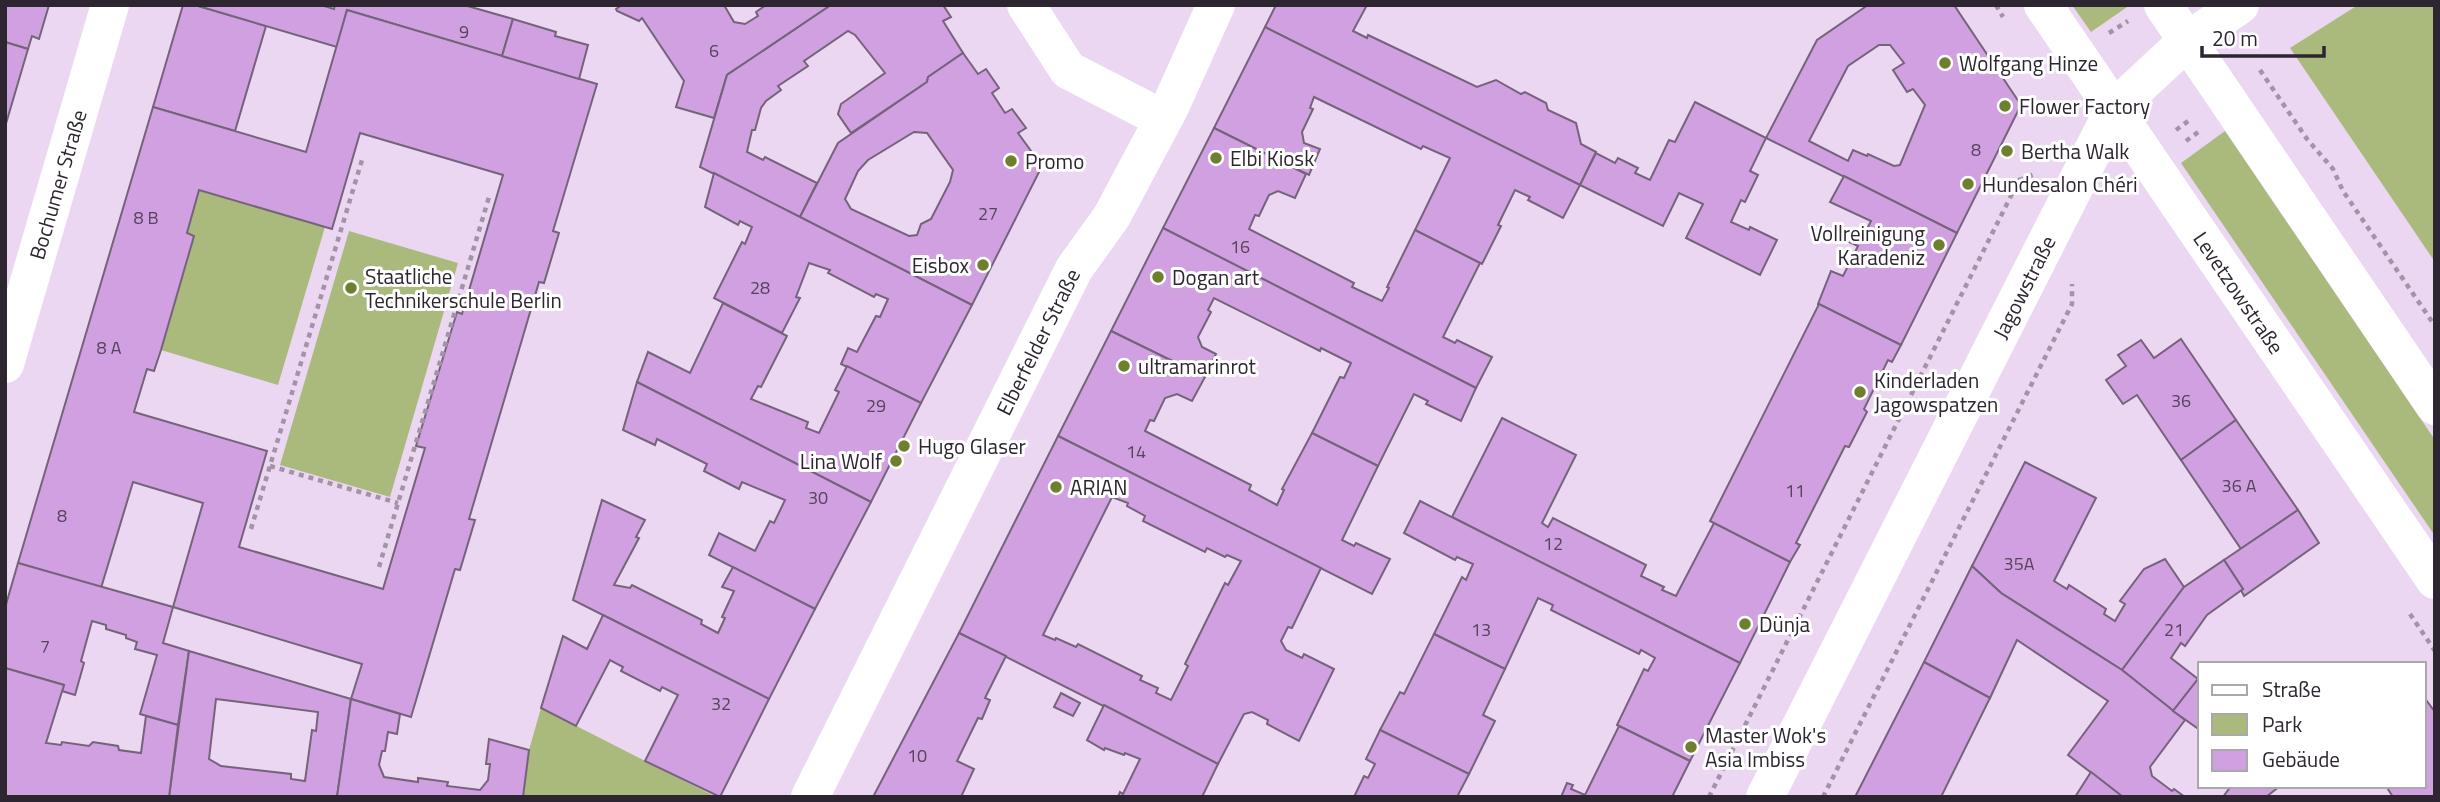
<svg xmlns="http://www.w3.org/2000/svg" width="2440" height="802" font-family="'Titillium Web',sans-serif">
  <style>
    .green { fill: #aaba7c }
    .building { fill: #d1a0e1; stroke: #75637b; stroke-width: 2; fill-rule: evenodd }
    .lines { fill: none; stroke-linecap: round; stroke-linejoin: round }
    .path { stroke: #a293a7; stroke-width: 4.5; stroke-dasharray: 5 5; stroke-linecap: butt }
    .minor { stroke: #fff; stroke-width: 38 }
    .secondary { stroke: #fff; stroke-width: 38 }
    .poi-dot { fill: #6e7f2e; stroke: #fff; stroke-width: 2.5 }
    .labels { text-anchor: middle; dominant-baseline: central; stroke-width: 6; stroke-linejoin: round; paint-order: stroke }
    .number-label { font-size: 18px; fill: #56445c }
    .poi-label { font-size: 21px; fill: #2d252f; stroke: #fff; text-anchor: start }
    .street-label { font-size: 21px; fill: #2d252f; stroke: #fff }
  </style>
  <rect width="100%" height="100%" fill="#ebd7f2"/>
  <g class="green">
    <path d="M2072,5H2130L2091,32Z"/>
    <path d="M2358,5H2435V262L2290,48Z"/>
    <path d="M2225,131L2435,440V536L2181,163Z"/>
    <path d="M199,190L325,227L278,385L161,350L194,236L187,233Z"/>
    <path d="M349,231L458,263L390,497L280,465Z"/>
    <path d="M541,708L716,797H523L529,750Z"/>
  </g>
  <g class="building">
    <path d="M5,5H49L39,39L32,36L28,49L5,42Z"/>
    <path d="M183,5H195L266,26L235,131L153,107Z"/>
    <path d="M195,5H321L334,9L335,5H464L513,19L502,56L347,10L337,47Z"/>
    <path d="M622,5H724L734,22L745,24L758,16L756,12L766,5H831L727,75L714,118L676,107L684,81L642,18L639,21L617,11L616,9Z"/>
    <path d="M831,5H943L951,17L943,21L963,53L928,77L927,82L851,133L838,114L841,104L885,73L855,35L848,31L804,61L808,66L778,86L781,90L766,101L761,108L755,130H752L747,152L763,160L765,157L817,183L800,217L700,167L727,75Z"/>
    <path d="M1276,5H1367L1353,31L1367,38L1368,35L1477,87L1496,80L1521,94L1525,92L1546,103L1548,110L1576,123L1581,144L1596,152L1580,185L1265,27Z"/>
    <path d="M1868,5H1954L2021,105L1957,233L1766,138L1817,40ZM1879,45H1890L1904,63L1893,70L1907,92L1913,89L1925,105L1900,165L1894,166L1868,154L1867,156L1853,150L1848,161L1809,141L1848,66Z"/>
    <path d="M347,10L597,84L553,231L559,233L544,283L539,282L469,519L475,520L460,570L455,569L411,717L351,699L362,664L173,607L203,503L133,482L101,588L18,563L153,107L306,152ZM360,133L503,175L462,314L457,312L416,446L425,448L383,589L239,547L267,451L134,412L147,369L154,371L161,350L194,236L187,233L199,190L332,229Z"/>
    <path d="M513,19L556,32L555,36L588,45L579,79L502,56Z"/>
    <path d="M1265,27L1580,185L1563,218L1528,200L1530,197L1515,190L1498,225L1501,226L1482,264L1415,230L1450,158L1423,146L1421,149L1314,97L1310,108L1313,109L1302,132L1304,143L1320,149L1309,175L1214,128Z"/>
    <path d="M5,42L28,49L5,127Z"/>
    <path d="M963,53L978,74L986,69L999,88L992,93L1005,113L1012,109L1026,128L1018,133L1042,166L972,305L800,217L838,143L927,82L928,77ZM914,132L927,133L953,170L950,182L931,219L921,224L917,235L909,236L851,209L845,199L858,171L868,160Z"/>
    <path d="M1695,102L1766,138L1750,171L1758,175L1745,202L1741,200L1731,222L1749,230L1750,227L1777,240L1760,275L1686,238L1703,204L1679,193L1663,226L1580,185L1596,153L1615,163L1618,158L1638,168L1635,173L1650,180L1669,140L1675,142Z"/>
    <path d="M1214,128L1306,174L1295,198L1278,191L1269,195L1259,216L1255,215L1249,229L1354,283L1352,287L1382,301L1389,288L1387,287L1415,230L1480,263L1443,337L1455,343L1457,340L1492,357L1476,388L1163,228Z"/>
    <path d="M714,173L972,305L921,403L841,364L848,348L857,352L876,316L880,317L888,299L876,294L874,297L828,273L830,270L809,263L796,297L800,298L782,333L714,298L742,242L745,244L752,227L740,221L738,225L705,207Z"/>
    <path d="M1844,176L1957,233L1901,345L1818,304L1831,271L1843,276L1858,246L1849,242L1854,232L1863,237L1871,221L1830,202Z"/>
    <path d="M1163,228L1476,388L1461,421L1426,404L1428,401L1414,394L1378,466L1312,433L1340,377L1344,378L1351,363L1321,348L1320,351L1214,298L1208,310L1211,312L1198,337L1202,347L1216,354L1205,377L1111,331Z"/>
    <path d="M723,303L787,336L761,387L758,386L751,399L808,422L806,428L819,433L839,392L835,390L847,366L921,403L871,502L637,382L648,352L690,373Z"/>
    <path d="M1819,304L1901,345L1892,362L1888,360L1864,409L1867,412L1849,447L1845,446L1796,543L1800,545L1790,562L1710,521Z"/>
    <path d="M1111,331L1205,377L1192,401L1177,394L1165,398L1154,421L1150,420L1145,431L1251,485L1249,490L1277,505L1284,490L1282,489L1312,433L1378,466L1342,540L1354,546L1356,543L1390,559L1372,594L1058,436Z"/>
    <path d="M2181,339L2236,420L2181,460L2137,395L2123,404L2106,380L2126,366L2118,355L2141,340L2154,358Z"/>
    <path d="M637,382L871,502L815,609L709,555L719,533L755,551L770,521L774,523L785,500L742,482L739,489L704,471L707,464L657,439L655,445L623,430Z"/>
    <path d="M1502,418L1576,455L1542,523L1548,527L1553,518L1646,565L1641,576L1664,587L1662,590L1676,596L1714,523L1790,562L1740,663L1452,517Z"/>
    <path d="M2236,420L2298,510L2241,549L2181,460Z"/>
    <path d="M1058,436L1321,568L1292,628L1288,627L1281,641L1286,650L1302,658L1304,654L1334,669L1299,741L1267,724L1268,720L1252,712L1244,714L1218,764L959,633ZM1112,497L1128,503L1127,506L1145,516L1143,521L1205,552L1207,548L1225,557L1227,555L1241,561L1228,585L1225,583L1185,664L1188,666L1171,700L1156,693L1158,688L1140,680L1142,676L1078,644L1076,647L1056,638L1055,640L1043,635Z"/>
    <path d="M2025,462L2096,498L2054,581L2067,589L2069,585L2106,609L2104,614L2115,621L2125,604L2120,601L2144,569L2165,559L2184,587L2122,670L2001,593L1972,566Z"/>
    <path d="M602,500L645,520L636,537L639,538L614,585L630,588L632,585L702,620L701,624L718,633L725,618L722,617L734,591L722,587L733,567L815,609L769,699L573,600Z"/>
    <path d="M1420,501L1740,663L1690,761L1617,725L1644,669L1648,671L1655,658L1641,650L1639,654L1551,610L1553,605L1538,598L1505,669L1434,634L1462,577L1466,580L1473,564L1457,557L1455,560L1404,533Z"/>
    <path d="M2298,510L2319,543L2244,596L2241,590L2243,589L2224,560Z"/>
    <path d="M2224,560L2243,589L2207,615L2185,646L2181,643L2171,658L2198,679L2173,711L2122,670L2184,587Z"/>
    <path d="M18,563L173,607L163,643L189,651L178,725L140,714L157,655L135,649L137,642L126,638V635L106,629V625L92,621L81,661L84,663L75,695L62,691L64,685L5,668V608Z"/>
    <path d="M1972,566L2001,593L2122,670L2185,720L2150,767L2152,776L2172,791L2174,789L2185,797H2123L2068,755L2108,701L2017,640L1990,698L1924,662Z"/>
    <path d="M603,615L769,699L720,797L645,761L678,695L662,687L660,691L621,671L623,667L610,660L576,726L541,708L563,636L587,649Z"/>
    <path d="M959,633L1006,656L985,698L990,700L982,719L978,718L957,761L974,769L961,797H873Z"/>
    <path d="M1434,634L1505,669L1483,715L1495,721L1469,774L1380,730L1400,692L1404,694Z"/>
    <path d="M189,651L351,699L337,797H169ZM216,699L318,712L316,731L312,730L305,781L291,779V774L221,766L209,759Z"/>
    <path d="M1924,662L1990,698L1941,797H1855Z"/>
    <path d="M5,668L64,685L46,743L61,745L62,742L89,746L93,742L118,746L119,750L141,753L146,716L178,725L169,797H5Z"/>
    <path d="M2198,679L2200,680V730L2173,711Z"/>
    <path d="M1061,693L1080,703L1073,716L1054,707Z"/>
    <path d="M2424,697L2435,712V797H2393L2386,786H2424Z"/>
    <path d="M351,699L400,714L397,734L388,732L385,751H382L379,765L384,777L418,782V778L448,782L447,786L480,790L488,780L490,764H486L489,739L529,750L523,797H337Z"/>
    <path d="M1104,705L1218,764L1202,797H1118L1120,792L1123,794L1140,759L1125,753L1124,755L1105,748L1104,750L1087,740Z"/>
    <path d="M1619,726L1690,761L1672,797H1561L1567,783L1573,785L1571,789L1585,795Z"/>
    <path d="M1380,730L1469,774L1457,797H1354L1364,776L1368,778L1375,764L1366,759Z"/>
    <path d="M2091,772L2123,797H2075Z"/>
    <path d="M2231,786H2280L2266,797H2223Z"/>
  </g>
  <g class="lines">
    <g class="path">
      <path d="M1996,5L2003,17"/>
      <path d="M2109,33L2128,21"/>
      <path d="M2260,70L2307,139L2333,169L2343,191L2435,326"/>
      <path d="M2176,130L2191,119"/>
      <path d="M2186,141L2201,130"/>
      <path d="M270,466L398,503"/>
      <path d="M251,529L362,160"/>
      <path d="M379,567L489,197"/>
      <path d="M2410,614L2435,651"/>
      <path d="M1709,797L2019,180L2035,174"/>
      <path d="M1823,797L2072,304V284"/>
    </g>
    <g class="minor">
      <path d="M1026,5L1068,70L1163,119"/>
      <path id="s1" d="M5,364L110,5"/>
      <path id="s2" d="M810,797L1074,269L1112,216L1170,107L1216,5"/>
      <path id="s3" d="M1765,797L2114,109L2187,41L2240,5"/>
    </g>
    <g class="secondary">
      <path id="s4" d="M2043,5L2435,580"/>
      <path d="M2163,5L2435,406"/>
    </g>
  </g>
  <g class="poi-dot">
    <circle cx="1945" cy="63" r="7"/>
    <circle cx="2005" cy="106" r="7"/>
    <circle cx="2007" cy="151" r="7"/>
    <circle cx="1216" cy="158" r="7"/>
    <circle cx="1011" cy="161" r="7"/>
    <circle cx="1968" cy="184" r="7"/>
    <circle cx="1939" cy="245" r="7"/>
    <circle cx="983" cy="265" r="7"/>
    <circle cx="1158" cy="277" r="7"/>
    <circle cx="351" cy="288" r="7"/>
    <circle cx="1124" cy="366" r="7"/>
    <circle cx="1860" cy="392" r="7"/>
    <circle cx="904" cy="446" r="7"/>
    <circle cx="896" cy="461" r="7"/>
    <circle cx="1056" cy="487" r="7"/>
    <circle cx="1745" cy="624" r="7"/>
    <circle cx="1691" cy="747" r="7"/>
  </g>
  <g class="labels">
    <g class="number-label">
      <text x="464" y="31">9</text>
      <text x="714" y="50">6</text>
      <text x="1976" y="149">8</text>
      <text x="988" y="213">27</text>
      <text x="146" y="217">8 B</text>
      <text x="1240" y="246">16</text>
      <text x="760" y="287">28</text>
      <text x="109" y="347">8 A</text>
      <text x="2181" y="400">36</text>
      <text x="876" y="405">29</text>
      <text x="1136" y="451">14</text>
      <text x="2239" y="485">36 A</text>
      <text x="1795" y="490">11</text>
      <text x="818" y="497">30</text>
      <text x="62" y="515">8</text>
      <text x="1553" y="543">12</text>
      <text x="2019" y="563">35A</text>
      <text x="1481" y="629">13</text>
      <text x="2174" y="629">21</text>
      <text x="45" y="646">7</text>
      <text x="721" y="703">32</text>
      <text x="917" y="755">10</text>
    </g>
    <g class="poi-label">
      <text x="1959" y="63">Wolfgang Hinze</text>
      <text x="2019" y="106">Flower Factory</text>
      <text x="2021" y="151">Bertha Walk</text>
      <text x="1230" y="158">Elbi Kiosk</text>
      <text x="1025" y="161">Promo</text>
      <text x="1982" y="184">Hundesalon Chéri</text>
      <text x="1925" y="233" text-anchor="end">Vollreinigung<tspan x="1925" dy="24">Karadeniz</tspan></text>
      <text x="969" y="265" text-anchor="end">Eisbox</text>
      <text x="365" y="276">Staatliche<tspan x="365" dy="24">Technikerschule Berlin</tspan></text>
      <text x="1172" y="277">Dogan art</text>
      <text x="1138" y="366">ultramarinrot</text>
      <text x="1874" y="380">Kinderladen<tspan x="1874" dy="24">Jagowspatzen</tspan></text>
      <text x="918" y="446">Hugo Glaser</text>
      <text x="882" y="461" text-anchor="end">Lina Wolf</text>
      <text x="1070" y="487">ARIAN</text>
      <text x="1759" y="624">Dünja</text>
      <text x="1705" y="735">Master Wok's<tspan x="1705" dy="24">Asia Imbiss</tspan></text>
    </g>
    <g class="street-label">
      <text stroke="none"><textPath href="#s1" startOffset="187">Bochumer Straße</textPath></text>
      <text stroke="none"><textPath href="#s3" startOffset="572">Jagowstraße</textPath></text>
      <text stroke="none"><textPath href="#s4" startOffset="348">Levetzowstraße</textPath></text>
      <text stroke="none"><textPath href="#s2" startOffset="509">Elberfelder Straße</textPath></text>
    </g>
  </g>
  <rect width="2440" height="802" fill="none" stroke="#2d252f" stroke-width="14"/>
  <rect x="2198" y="662" width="228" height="126" fill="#ffffff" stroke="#aba8ac" stroke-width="2"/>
  <rect x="2212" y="685" width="35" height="10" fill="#ffffff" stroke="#aba8ac" stroke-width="2"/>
  <text x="2262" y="697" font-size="21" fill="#2d252f">Straße</text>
  <rect x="2212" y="714" width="35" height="21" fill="#aaba7c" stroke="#aba8ac" stroke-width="2"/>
  <text x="2262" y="732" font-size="21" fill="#2d252f">Park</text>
  <rect x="2212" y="750" width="35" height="21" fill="#d1a0e1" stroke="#aba8ac" stroke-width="2"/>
  <text x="2262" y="767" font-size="21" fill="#2d252f">Gebäude</text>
  <path d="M2202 46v10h122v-10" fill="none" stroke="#2d252f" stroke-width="3.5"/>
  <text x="2212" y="46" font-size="21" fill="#2d252f" stroke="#ffffff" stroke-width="5" paint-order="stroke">20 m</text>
</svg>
